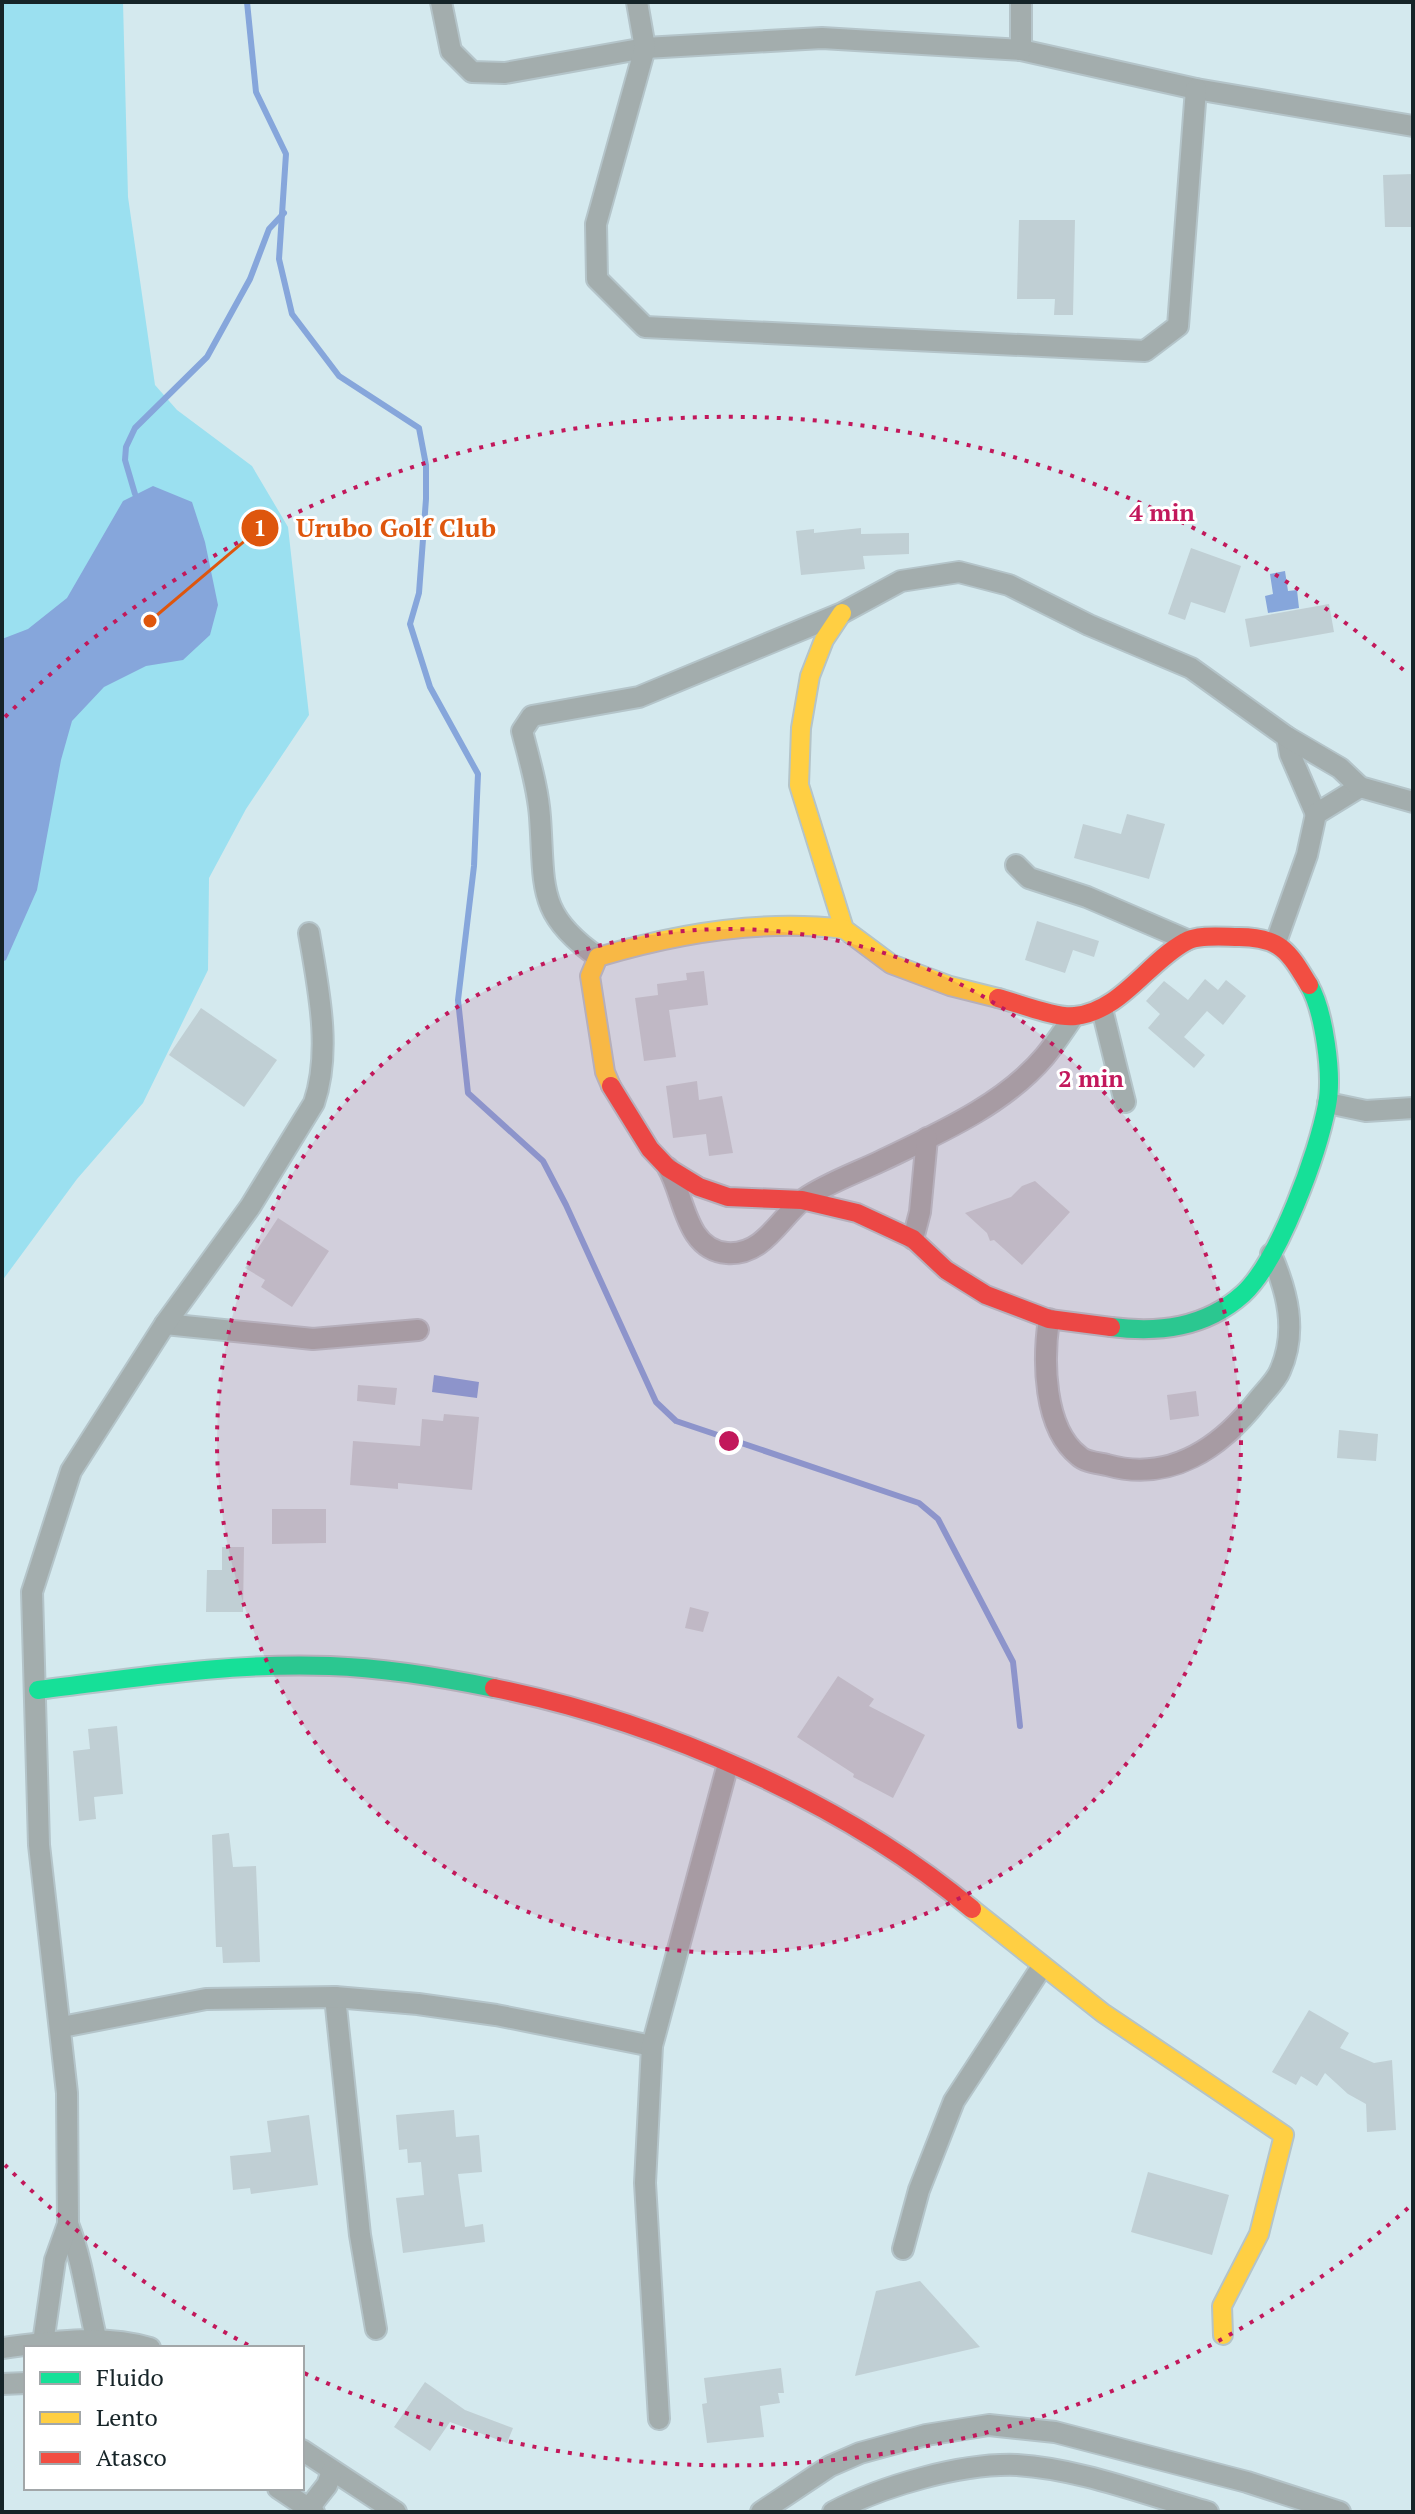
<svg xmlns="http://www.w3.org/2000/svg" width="1415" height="2514" font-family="'PT Serif',serif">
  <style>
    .green { fill: #9be0f0 }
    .water { fill: #86a6db }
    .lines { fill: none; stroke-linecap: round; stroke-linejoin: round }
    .stream { stroke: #86a6db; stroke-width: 6 }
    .building { fill: #c0cfd4 }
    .street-casing { stroke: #b4c4c9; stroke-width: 24 }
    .fast-casing { stroke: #b4c4c9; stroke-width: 22 }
    .slow-casing { stroke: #b4c4c9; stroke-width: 22 }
    .jam-casing { stroke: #b4c4c9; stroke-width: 22 }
    .street { stroke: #a3adad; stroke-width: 20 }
    .fast { stroke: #16e098; stroke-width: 18 }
    .slow { stroke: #ffcf43; stroke-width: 18 }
    .jam { stroke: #f24e42; stroke-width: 18 }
    .ring { fill: none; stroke: #c2185b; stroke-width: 4; stroke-dasharray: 4 8 }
    .centre { fill: #c2185b; stroke: #fff; stroke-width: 4 }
    .ring-label { font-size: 24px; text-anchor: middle; font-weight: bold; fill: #c2185b; stroke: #fff; stroke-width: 6; stroke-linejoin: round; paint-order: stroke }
    .leader { fill: none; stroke: #de560d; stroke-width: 3 }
    .callout-dot { fill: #de560d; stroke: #fff; stroke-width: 3 }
    .mark-label { font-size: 24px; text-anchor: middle; font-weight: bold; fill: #fff }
    .callout-label { font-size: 26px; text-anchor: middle; font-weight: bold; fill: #de560d; stroke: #fff; stroke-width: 6; stroke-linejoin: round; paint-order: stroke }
  </style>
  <rect width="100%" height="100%" fill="#d4e9ee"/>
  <path class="green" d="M2,2H123L128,197L155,385L177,410L252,466L288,527L309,715L246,809L209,878L208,970L143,1103L77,1179L2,1281Z"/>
  <g class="water">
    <path d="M153,486L192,502L205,542L218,605L210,635L183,660L146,666L104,687L72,721L61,760L37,890L6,960L2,962V639L28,629L67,598L123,501Z"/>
    <path d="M1285,571L1288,591L1297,590L1299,608L1268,613L1265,596L1273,594L1270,574Z"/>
    <path d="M434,1375L479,1382L477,1398L432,1392Z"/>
  </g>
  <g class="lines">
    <g class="stream">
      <path d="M247,2L256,92L286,154L279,259L292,314L339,376L419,428L426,465V499L419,593L410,624L430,687L478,774L474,866L458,1000L468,1093L543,1161L566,1205L656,1402L676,1421L919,1503L938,1519L1013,1662L1020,1726"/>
      <path d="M135,494L125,460L126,447L135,428L207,357L250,279L269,229L284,213"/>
    </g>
  </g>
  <g class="building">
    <path d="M1413,174V227H1385L1383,175Z"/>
    <path d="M1019,220H1075L1073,315H1054L1055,299H1017Z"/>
    <path d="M861,528V534L909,533V554L863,556L865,569L801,575L796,531L814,529V533Z"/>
    <path d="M1191,548L1241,566L1225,613L1191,602L1185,620L1168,614Z"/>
    <path d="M1329,604L1334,632L1250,647L1245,619Z"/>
    <path d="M1127,814L1165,824L1149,879L1074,858L1083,824L1121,834Z"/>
    <path d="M1037,921L1099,941L1094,957L1073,950L1065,973L1025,960Z"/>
    <path d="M704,971L708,1005L669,1010L676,1057L644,1061L635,998L658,995L657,984L687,980L686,973Z"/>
    <path d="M1205,979L1218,990L1226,980L1246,996L1223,1025L1207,1011L1184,1037L1205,1055L1194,1068L1148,1028L1160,1014L1146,1001L1164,981L1188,1000Z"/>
    <path d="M201,1008L277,1060L244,1107L169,1055Z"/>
    <path d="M697,1081L699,1100L722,1096L733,1153L709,1156L706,1134L673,1138L666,1086Z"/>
    <path d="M1035,1181L1070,1212L1022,1265L994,1240L990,1241L987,1233L965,1213L1011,1197L1022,1186Z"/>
    <path d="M278,1218L329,1251L292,1307L261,1287L265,1280L245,1268Z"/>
    <path d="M358,1385L397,1388L395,1405L357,1401Z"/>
    <path d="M1196,1391L1199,1416L1170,1420L1167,1395Z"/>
    <path d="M444,1414L479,1417L472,1490L398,1483V1489L350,1485L353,1441L420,1446L422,1419L443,1421Z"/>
    <path d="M1339,1430L1378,1434L1376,1461L1337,1458Z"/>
    <path d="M272,1509H326V1543L272,1544Z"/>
    <path d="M222,1547H244L243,1612H206L207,1570H222Z"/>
    <path d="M690,1607L709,1612L703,1632L685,1628Z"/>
    <path d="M838,1676L874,1699L869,1706L925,1735L893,1798L853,1777L854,1774L797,1737Z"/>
    <path d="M117,1726L123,1794L94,1797L96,1819L79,1821L73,1751L90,1749L88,1729Z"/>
    <path d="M229,1833L233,1867L256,1866L260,1962L223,1963L222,1947H216L212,1835Z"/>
    <path d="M1309,2010L1349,2033L1340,2048L1374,2063L1392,2060L1396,2130L1367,2132L1366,2104L1348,2094L1325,2073L1317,2086L1301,2076L1296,2085L1272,2072Z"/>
    <path d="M454,2110L456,2137L479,2135L482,2172L458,2174L465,2227L483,2224L485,2242L403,2253L396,2198L424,2195L421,2162L408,2163L407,2149L399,2150L396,2115Z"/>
    <path d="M309,2115L318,2185L251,2194L250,2188L233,2190L230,2156L271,2152L267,2121Z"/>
    <path d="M1148,2172L1229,2195L1212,2255L1131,2232Z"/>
    <path d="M920,2281L980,2347L855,2376L876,2291Z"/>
    <path d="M781,2368L784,2393H778L780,2403L760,2406L764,2437L707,2443L702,2404L707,2403L704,2378Z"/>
    <path d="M425,2382L465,2410L513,2428L507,2443L450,2422L430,2451L394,2427Z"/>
  </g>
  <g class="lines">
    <g class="street-casing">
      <g id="street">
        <path d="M441,2L451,51L472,72L505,73L645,48L822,38L1021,50L1196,89L1413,126"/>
        <path d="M637,2L645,48L596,224L597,279L645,327L1145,351L1178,326L1196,89"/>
        <path d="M1021,50V2"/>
        <path d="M1287,737L1290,754L1316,814"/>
        <path d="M1016,865L1029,878L1087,897L1187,940"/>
        <path d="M1276,942L1307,855L1316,814L1360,787"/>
        <path d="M598,957C536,914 545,887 540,817C538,788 529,759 522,731L532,716L639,697L842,613L901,581L959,572L1009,585L1089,625L1191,668L1287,737L1340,768L1360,787L1413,802"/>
        <path d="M1102,1009L1125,1102"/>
        <path d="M1328,1103L1366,1111L1413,1108"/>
        <path d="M668,1168C684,1194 685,1250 727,1253C764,1256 780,1217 804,1199C827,1183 856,1173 881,1161C937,1134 1004,1105 1045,1056C1055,1044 1064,1030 1073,1017"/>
        <path d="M913,1239L920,1212L927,1138"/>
        <path d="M1049,1319C1043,1360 1043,1428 1079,1456C1085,1462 1099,1463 1107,1465C1171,1483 1221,1447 1258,1400C1265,1391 1276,1381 1280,1371C1298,1331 1287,1291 1271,1254"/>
        <path d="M165,1324L313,1339L418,1330"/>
        <path d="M335,1997L360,2235L376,2329"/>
        <path d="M62,2027L206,1999L335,1997L418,2004L496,2015L652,2046"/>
        <path d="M68,2224C83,2262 87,2301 97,2342"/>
        <path d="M903,2249L919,2190L954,2101L1041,1968"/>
        <path d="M43,2343L55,2260L68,2224L67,2093L39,1845L32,1592L71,1471L165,1324L250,1207L314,1103C332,1050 318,987 309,933"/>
        <path d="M2,2348C50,2342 103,2334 150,2348"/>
        <path d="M2,2384L26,2383"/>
        <path d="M659,2419L645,2183L652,2046L728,1764"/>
        <path d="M302,2450L396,2512"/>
        <path d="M278,2488L314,2512"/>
        <path d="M309,2508L327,2485L332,2471"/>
        <path d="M761,2512L830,2466L860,2453L926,2435L989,2425L1055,2432L1247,2482L1340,2512"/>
        <path d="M833,2512C882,2486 961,2463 1017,2465C1081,2469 1146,2495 1208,2512"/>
      </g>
    </g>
    <g class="fast-casing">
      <g id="fast">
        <path d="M1111,1327C1159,1333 1205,1328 1243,1294C1279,1261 1318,1153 1327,1105C1333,1075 1324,1011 1309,985"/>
        <path d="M38,1690C135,1678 233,1662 330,1666C386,1668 440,1677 494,1688"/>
      </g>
    </g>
    <g class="slow-casing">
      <g id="slow">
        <path d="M842,613L824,640L810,676L801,728L799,785L844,929L891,964L950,986L998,998"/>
        <path d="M611,1086L605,1072L590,976L598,957C678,933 761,919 844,929"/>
        <path d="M972,1909L1103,2013L1284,2135L1259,2234L1222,2306L1223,2335"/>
      </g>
    </g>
    <g class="jam-casing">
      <g id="jam">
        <path d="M998,998C1018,1003 1057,1019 1075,1016C1121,1011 1147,963 1185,942C1198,934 1224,937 1239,937C1281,937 1289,952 1309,985"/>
        <path d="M611,1086L650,1149L668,1168L699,1187L728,1197L802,1200L857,1213L913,1239L946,1270L986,1295L1049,1319L1111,1327"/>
        <path d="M494,1688C658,1721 843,1801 972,1909"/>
      </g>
    </g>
    <use href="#street" class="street"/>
    <use href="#fast" class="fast"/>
    <use href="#slow" class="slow"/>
    <use href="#jam" class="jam"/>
  </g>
  <circle cx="729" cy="1441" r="512" fill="#c2185b" fill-opacity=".12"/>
  <g class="ring">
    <circle cx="729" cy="1441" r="512"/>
    <path d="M1408 2208A1024 1024 0 0 1 304 2373M248 2345A1024 1024 0 0 1 5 2165M5 717A1024 1024 0 0 1 1408 674"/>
  </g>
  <circle cx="729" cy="1441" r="12" class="centre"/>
  <g class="ring-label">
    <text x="1162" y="521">4 min</text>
    <text x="1091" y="1087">2 min</text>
  </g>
  <path class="leader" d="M150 621L260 528"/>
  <g class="callout-dot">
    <circle cx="150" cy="621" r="8"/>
    <circle cx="260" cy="528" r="20"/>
  </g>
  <g class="mark-label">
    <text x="260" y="536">1</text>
  </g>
  <g class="callout-label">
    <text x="396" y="537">Urubo Golf Club</text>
  </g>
  <rect width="1415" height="2514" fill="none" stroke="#162428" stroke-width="8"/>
  <rect x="24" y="2346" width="280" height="144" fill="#ffffff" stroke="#a2a7a9" stroke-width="2"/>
  <rect x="40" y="2372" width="40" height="12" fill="#16e098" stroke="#a2a7a9" stroke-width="2"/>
  <text x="96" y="2386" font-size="24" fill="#162428">Fluido</text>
  <rect x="40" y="2412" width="40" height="12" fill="#ffcf43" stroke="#a2a7a9" stroke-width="2"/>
  <text x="96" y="2426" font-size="24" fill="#162428">Lento</text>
  <rect x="40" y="2452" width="40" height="12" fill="#f24e42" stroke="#a2a7a9" stroke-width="2"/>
  <text x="96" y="2466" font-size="24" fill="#162428">Atasco</text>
</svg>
